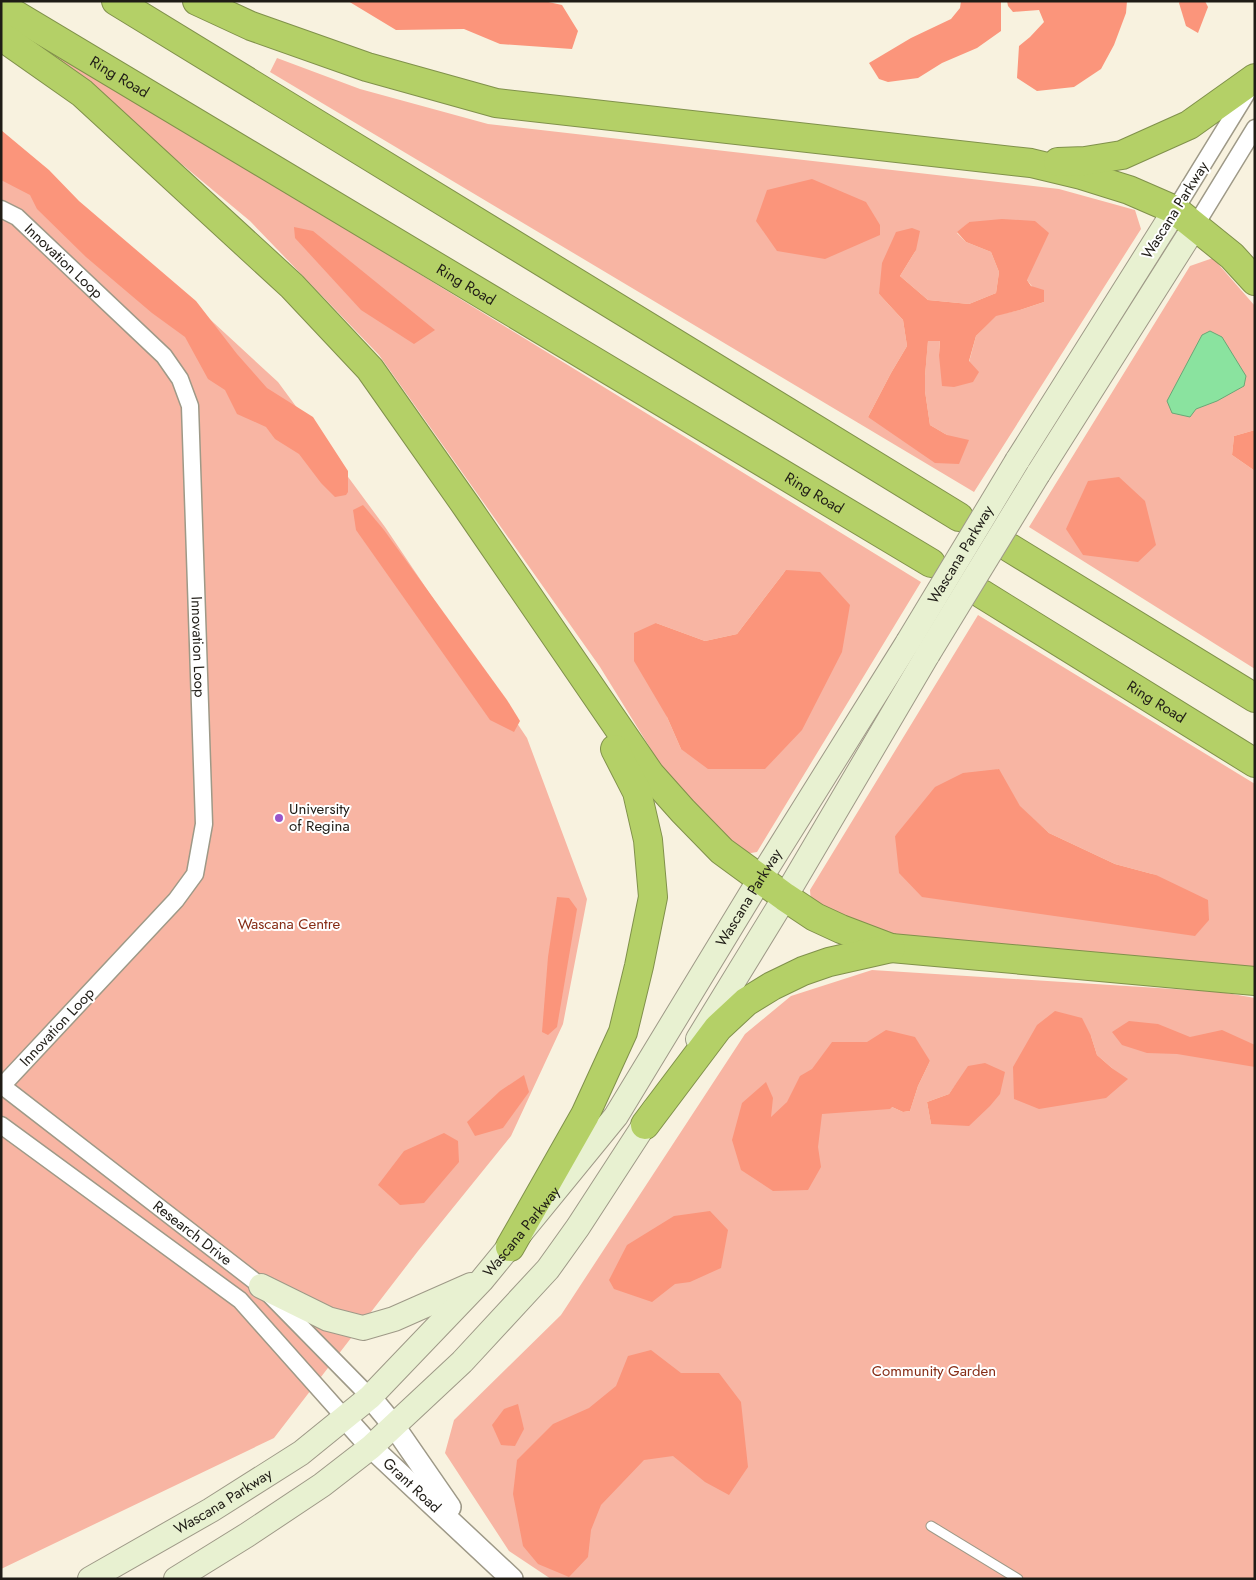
<svg xmlns="http://www.w3.org/2000/svg" width="1256" height="1580" font-family="Jost,sans-serif">
  <style>
    .green { fill: #f8b5a3; fill-rule: evenodd }
    .forest { fill: #fb957b }
    .water { fill: #8ae39f; stroke: #6aa776 }
    .lines { fill: none; stroke-linecap: round; stroke-linejoin: round }
    .service-casing { stroke: #9e9987; stroke-width: 11 }
    .minor-casing { stroke: #9e9987; stroke-width: 19 }
    .tertiary-casing { stroke: #9e9987; stroke-width: 24 }
    .secondary-casing { stroke: #9e9987; stroke-width: 26 }
    .motorway-casing { stroke: #80914b; stroke-width: 30 }
    .service { stroke: #fff; stroke-width: 9 }
    .minor { stroke: #fff; stroke-width: 16 }
    .tertiary { stroke: #fff; stroke-width: 21 }
    .secondary { stroke: #e8f1d1; stroke-width: 24 }
    .motorway { stroke: #b4d067; stroke-width: 28 }
    .secondary-bridge-casing { stroke: #9e9987; stroke-width: 26; stroke-linecap: butt }
    .secondary-bridge { stroke: #e8f1d1; stroke-width: 24 }
    .poi-dot { fill: #9955ca; stroke: #fff; stroke-width: 2 }
    .labels { text-anchor: middle; dominant-baseline: central; stroke-width: 4; stroke-linejoin: round; paint-order: stroke }
    .street-label { font-size: 15px; fill: #1f1c16; stroke: #fff }
    .poi-label { font-size: 15px; fill: #1f1c16; stroke: #fff; text-anchor: start }
    .park-label { font-size: 15px; fill: #862c15; stroke: #fff }
  </style>
  <rect width="100%" height="100%" fill="#f8f2df"/>
  <g class="green">
    <path d="M1,17L921,582L757,852L745,854L678,793L600,667L379,355L250,221L136,126L1,27ZM786,570L681,749L667,717L656,623L705,641L737,634Z"/>
    <path d="M277,58L360,89L488,124L1059,189L1135,210L1141,229L974,492L270,72ZM969,222L1027,280L1044,302L1020,310L996,315L976,336L969,362L939,355L940,340H928L925,376V391L930,425L947,435L969,440L868,417L891,373L907,346L903,320L879,294L916,250L900,276L928,300L969,304L996,293L999,272L991,252L966,242L957,233Z"/>
    <path d="M1,141L150,264L278,382L385,527L527,738L587,899L563,1024L511,1136L418,1251L274,1438L1,1569Z"/>
    <path d="M1213,258L1255,306V430L1234,436L1232,455L1255,471V669L1029,527L1190,266Z"/>
    <path d="M978,615L1255,784V974L898,939L811,903L810,890ZM998,769L1020,807L1049,833L1115,864L1156,875L895,836Z"/>
    <path d="M872,970L1221,992L1255,998V1579H551L509,1551L445,1453L454,1420L561,1315L745,1034L791,996ZM1037,1025L1091,1036L1097,1055L1113,1069ZM832,1042H867L930,1061L918,1086L910,1111L903,1112L892,1107ZM957,1083L931,1124L927,1102L949,1094Z"/>
  </g>
  <g class="forest">
    <path d="M348,1H544L562,5L578,31L572,49L500,44L464,29L396,30Z"/>
    <path d="M961,1H1001V31L977,48L942,63L918,78L888,82L879,79L869,63L911,38L951,19L960,8Z"/>
    <path d="M1007,1H1127L1126,13L1114,45L1101,69L1074,87L1037,91L1017,78L1019,46L1030,37L1044,22L1039,10L1013,12L1008,6Z"/>
    <path d="M1180,1H1205L1208,7L1198,33L1186,26L1179,3Z"/>
    <path d="M1,130L49,170L79,201L196,301L237,354L267,388L313,417L348,471V492L346,495L335,497L321,483L299,454L275,439L266,427L237,414L225,390L208,379L185,337L152,313L86,257L37,209L30,195L1,180Z"/>
    <path d="M812,179L866,202L880,225V235L825,259L777,251L756,221L767,190Z"/>
    <path d="M1002,219L1035,221L1049,233L1027,280L1031,286L1044,290V302L1020,310L996,316L976,336L969,361L979,372L973,382L954,387L942,386L939,355L940,341H928L925,376V391L930,425L947,435L969,440L959,464L935,463L868,417L891,373L907,346L903,320L879,294L882,263L896,232L912,228L920,231L916,250L900,276L928,300L969,304L996,293L999,272L991,252L966,242L957,232L969,222Z"/>
    <path d="M294,227L313,231L435,330L414,344L361,310L295,238Z"/>
    <path d="M1255,430V471L1232,455L1234,436Z"/>
    <path d="M1119,477L1145,501L1156,545L1138,562L1083,555L1066,529L1088,481Z"/>
    <path d="M363,505L384,530L507,700L520,721L514,732L490,720L356,530L353,510Z"/>
    <path d="M786,570L820,572L850,605L842,652L802,730L765,769H708L681,749L667,717L634,661V633L656,623L705,641L737,634Z"/>
    <path d="M999,769L1020,806L1049,833L1115,864L1156,875L1208,900L1209,920L1195,936L922,897L899,873L895,836L935,787L963,773Z"/>
    <path d="M557,897L569,898L577,909L557,1027L548,1035L542,1032L548,957Z"/>
    <path d="M1055,1011L1082,1018L1091,1036L1097,1055L1113,1069L1128,1079L1106,1098L1039,1109L1014,1099L1013,1067L1037,1025Z"/>
    <path d="M1129,1021L1158,1024L1190,1037L1222,1030L1255,1045V1067L1177,1054L1147,1053L1122,1045L1112,1032Z"/>
    <path d="M886,1030L915,1037L930,1061L918,1086L910,1111L903,1112L892,1107L890,1109L822,1114L818,1147L821,1167L808,1190L773,1191L741,1170L732,1140L742,1103L766,1082L773,1098L771,1117L787,1102L800,1076L812,1069L832,1042H867Z"/>
    <path d="M985,1063L1005,1072L1000,1094L990,1106L969,1126L931,1124L927,1102L949,1094L968,1066Z"/>
    <path d="M524,1075L529,1092L503,1128L475,1136L467,1122L500,1091Z"/>
    <path d="M444,1133L458,1141L459,1162L424,1203L400,1205L378,1185L404,1151Z"/>
    <path d="M710,1211L728,1230L721,1268L690,1282L675,1284L652,1302L614,1289L609,1280L627,1245L674,1216Z"/>
    <path d="M651,1350L681,1373H719L741,1402L748,1467L729,1495L705,1482L673,1456L644,1460L601,1505L591,1530L588,1557L569,1577L538,1564L523,1546L513,1494L517,1460L553,1424L589,1408L616,1386L628,1356Z"/>
    <path d="M518,1404L524,1429L515,1446L501,1445L492,1425L504,1409Z"/>
  </g>
  <path class="water" d="M1210,331L1222,337L1246,376L1244,386L1217,401L1196,409L1190,417L1172,413L1167,401L1202,335Z"/>
  <g class="lines">
    <g class="service-casing">
      <path id="service" d="M931,1526L1018,1579"/>
    </g>
    <g class="minor-casing">
      <g id="minor">
        <path id="s1" d="M1,209L17,217L164,356L180,379L190,406L204,824L195,874L176,900L1,1087"/>
        <path d="M1175,210L1250,88"/>
        <path d="M1195,226L1255,128"/>
        <path id="s2" d="M1,1085L261,1286L370,1397"/>
        <path d="M1,1125L240,1300L345,1418"/>
      </g>
    </g>
    <g class="tertiary-casing">
      <g id="tertiary">
        <path d="M370,1397L394,1426L450,1507"/>
        <path id="s3" d="M345,1418L371,1447L512,1579"/>
      </g>
    </g>
    <g class="secondary-casing">
      <g id="secondary">
        <path d="M1017,461L1175,210"/>
        <path d="M1038,474L1195,226"/>
        <path d="M698,1039L785,897L928,654"/>
        <path d="M261,1286L328,1319L363,1328L394,1319L471,1285"/>
        <path id="s4" d="M90,1579L211,1510L301,1453L370,1397L482,1280L616,1116L760,879L908,642"/>
        <path d="M176,1579L247,1535L322,1485L371,1447L462,1362L548,1269L578,1227L654,1110"/>
      </g>
    </g>
    <g class="motorway-casing">
      <g id="motorway">
        <path d="M116,1L959,517"/>
        <path d="M197,1L251,26L367,67L496,103L1031,163L1081,175L1129,190L1175,210L1232,256L1255,281"/>
        <path id="s5" d="M1,6L931,563"/>
        <path d="M1,36L82,93L292,286L370,369L467,507L650,774L683,811L722,851L785,897L815,917L841,929L891,948L1255,981"/>
        <path d="M1058,162L1085,161L1122,155L1189,125L1255,78"/>
        <path d="M1010,548L1255,698"/>
        <path id="s6" d="M982,594L1255,763"/>
        <path d="M645,1125L718,1028L746,1002L772,986L803,971L829,962L891,948"/>
        <path d="M510,1247L585,1115L623,1032L639,966L653,897L648,840L637,792L615,749"/>
      </g>
    </g>
    <use href="#service" class="service"/>
    <use href="#minor" class="minor"/>
    <use href="#tertiary" class="tertiary"/>
    <use href="#secondary" class="secondary"/>
    <use href="#motorway" class="motorway"/>
    <g class="secondary-bridge-casing">
      <g id="secondary-bridge">
        <path id="s7" d="M908,642L1017,461"/>
        <path d="M928,654L1038,474"/>
      </g>
    </g>
    <use href="#secondary-bridge" class="secondary-bridge"/>
  </g>
  <circle class="poi-dot" cx="279" cy="818" r="5"/>
  <g class="labels">
    <g class="street-label">
      <text stroke="none"><textPath href="#s5" startOffset="138">Ring Road</textPath></text>
      <text transform="translate(1175 210) rotate(-58)">Wascana Parkway</text>
      <text stroke="none"><textPath href="#s1" startOffset="82">Innovation Loop</textPath></text>
      <text stroke="none"><textPath href="#s5" startOffset="542">Ring Road</textPath></text>
      <text stroke="none"><textPath href="#s5" startOffset="948">Ring Road</textPath></text>
      <text stroke="none"><textPath href="#s7" startOffset="102">Wascana Parkway</textPath></text>
      <text stroke="none"><textPath href="#s1" startOffset="518">Innovation Loop</textPath></text>
      <text stroke="none"><textPath href="#s6" startOffset="205">Ring Road</textPath></text>
      <text stroke="none"><textPath href="#s4" startOffset="964">Wascana Parkway</textPath></text>
      <text transform="translate(57 1027) rotate(-47)">Innovation Loop</text>
      <text stroke="none"><textPath href="#s4" startOffset="559">Wascana Parkway</textPath></text>
      <text stroke="none"><textPath href="#s2" startOffset="242">Research Drive</textPath></text>
      <text stroke="none"><textPath href="#s3" startOffset="95">Grant Road</textPath></text>
      <text stroke="none"><textPath href="#s4" startOffset="154">Wascana Parkway</textPath></text>
    </g>
    <g class="poi-label">
      <text x="289" y="809">University<tspan x="289" dy="17">of Regina</tspan></text>
    </g>
    <g class="park-label">
      <text x="289" y="924">Wascana Centre</text>
      <text x="934" y="1371">Community Garden</text>
    </g>
  </g>
  <rect width="1256" height="1580" fill="none" stroke="#1f1c16" stroke-width="5"/>
</svg>
